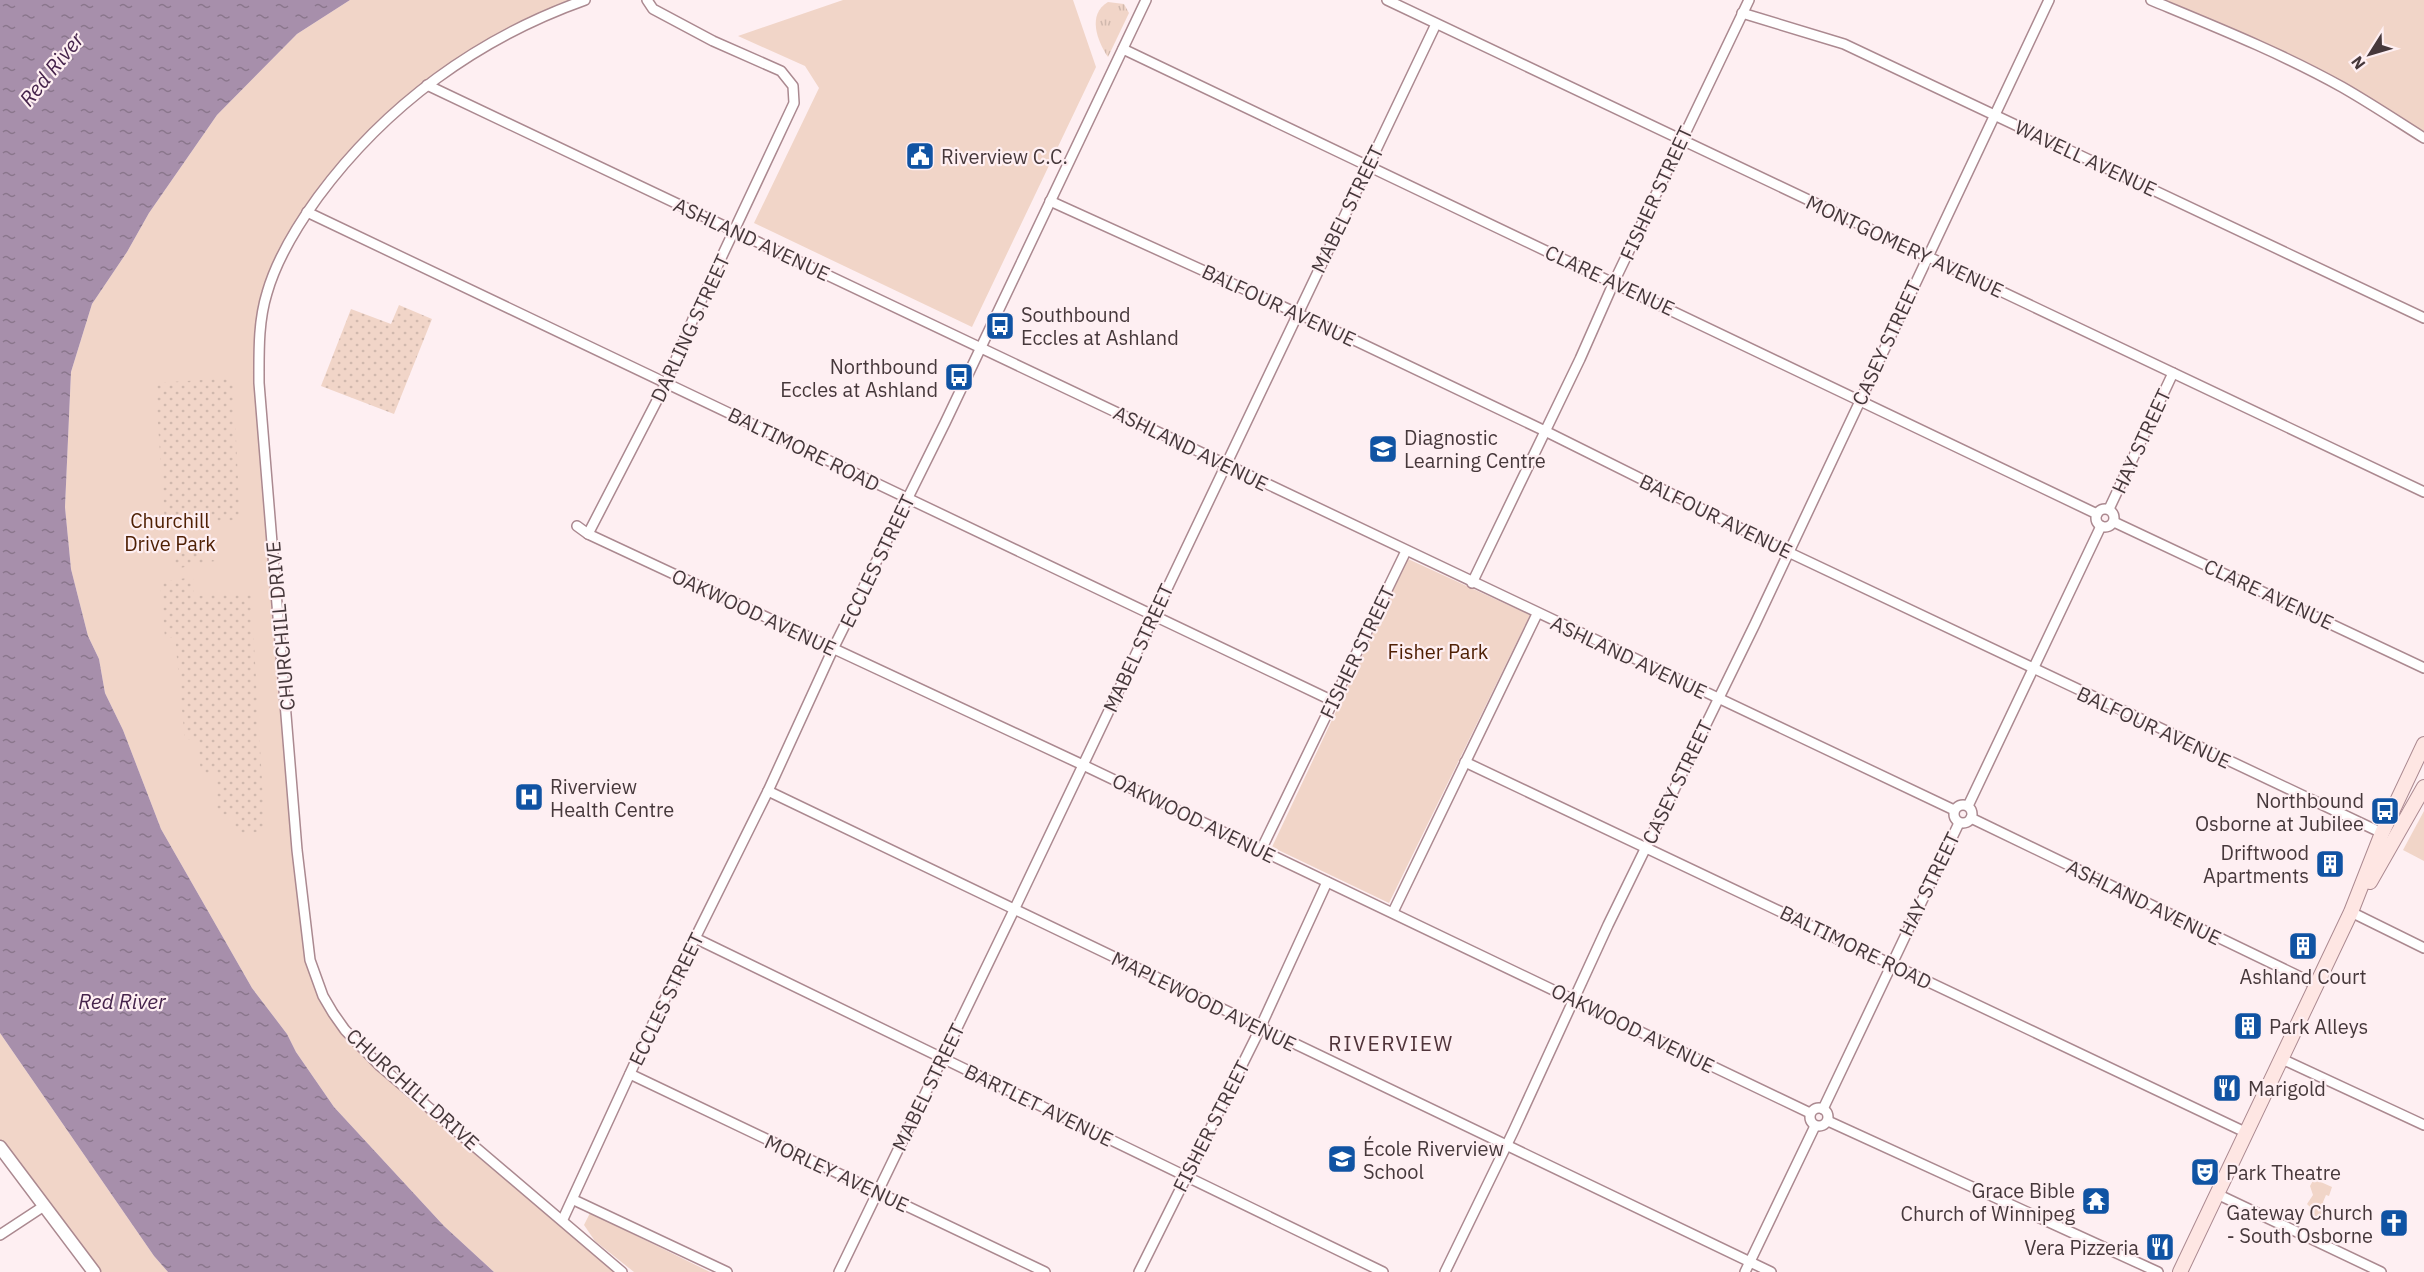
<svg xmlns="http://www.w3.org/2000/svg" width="2424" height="1272" font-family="'IBM Plex Sans',sans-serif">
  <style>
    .grass { fill: url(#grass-tufts) }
    .park { fill: #f1d5c8 }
    .garden { fill: url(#garden-dots) }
    .water { fill: url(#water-ripples) }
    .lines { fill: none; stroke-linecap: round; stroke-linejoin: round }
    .minor-casing { stroke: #ab8990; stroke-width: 12 }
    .tertiary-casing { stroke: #ab8990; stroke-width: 15 }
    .secondary-casing { stroke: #ab8990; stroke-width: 16 }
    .minor { stroke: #fff; stroke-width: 9 }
    .tertiary { stroke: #fff; stroke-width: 12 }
    .secondary { stroke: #fee6e3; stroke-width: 14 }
    .labels { text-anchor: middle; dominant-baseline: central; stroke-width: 4.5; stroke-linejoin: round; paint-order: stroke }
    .poi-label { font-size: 20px; fill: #46383b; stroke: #feeff2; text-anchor: start }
    .street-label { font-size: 20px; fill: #46383b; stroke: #feeff2 }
    .park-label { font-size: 20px; fill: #4f2004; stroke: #feeff2 }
    .water-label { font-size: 21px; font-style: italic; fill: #46244c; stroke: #feeff2 }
    .neighbourhood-label { font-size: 21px; letter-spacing: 1.5px; fill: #50343a; stroke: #feeff2 }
  </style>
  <defs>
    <pattern id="grass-tufts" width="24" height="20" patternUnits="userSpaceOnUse" patternTransform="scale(1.5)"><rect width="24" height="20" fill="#f1d5c8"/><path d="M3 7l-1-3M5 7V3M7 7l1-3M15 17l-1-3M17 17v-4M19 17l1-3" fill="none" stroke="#d0b8ad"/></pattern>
    <pattern id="garden-dots" width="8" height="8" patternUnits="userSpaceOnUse" patternTransform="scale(1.5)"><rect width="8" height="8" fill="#f1d5c8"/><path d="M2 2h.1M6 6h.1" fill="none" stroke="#d0b8ad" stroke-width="1.8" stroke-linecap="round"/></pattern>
    <pattern id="water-ripples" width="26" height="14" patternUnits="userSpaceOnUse" patternTransform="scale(1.5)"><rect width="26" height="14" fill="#a78fab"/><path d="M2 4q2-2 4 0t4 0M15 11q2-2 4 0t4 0" fill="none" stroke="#8a768c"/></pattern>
  </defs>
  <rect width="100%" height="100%" fill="#feeff2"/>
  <path class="grass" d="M1108,2L1124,4L1129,13L1108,57C1097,41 1087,14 1108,2Z"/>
  <g class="park">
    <path d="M350,0H585L524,24L427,85L345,162L276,267L259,337L310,960L345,1030L622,1272H494L444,1226L334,1107L296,1052L287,1034L252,988L161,829L123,730L105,693L99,659L88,636L71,569L65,507L71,372L92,304L127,252L149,213L217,115L297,34Z"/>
    <path d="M843,0H1073L1096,67L972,327L754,223L819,88L805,66L738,36Z"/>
    <path d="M2151,0H2424V138L2343,88Z"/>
    <path d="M1408,559L1530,615L1389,903L1272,847Z"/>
    <path d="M2424,811V861L2403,850Z"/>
    <path d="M0,1033L154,1256L168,1272H94L0,1142Z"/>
    <path d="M2314,1179L2332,1187L2329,1196L2326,1195L2323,1202L2327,1212L2314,1217L2311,1208L2307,1204L2313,1195L2310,1186Z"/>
    <path d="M590,1213L710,1272H634L595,1241L584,1225Z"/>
  </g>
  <g class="garden">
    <path d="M399,305L432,319L394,414L321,386L351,309L391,324Z"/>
    <path d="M233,378L240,520L165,523L155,383Z"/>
    <path d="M175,542L215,561L175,569Z"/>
    <path d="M193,577L194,596L251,593L265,832L235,833L234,814L217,815V774L201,775L198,739L185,740L175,638H165L160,582Z"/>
  </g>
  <path class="water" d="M0,0H350L297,34L217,115L149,213L127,252L92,304L71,372L65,507L71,569L88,636L99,659L105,693L123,730L161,829L252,988L287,1034L296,1052L334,1107L444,1226L494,1272H168L154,1256L0,1033Z"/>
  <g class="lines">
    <g class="minor-casing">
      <g id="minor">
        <path d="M585,0C478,38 386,105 318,197C297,226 277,258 267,293C258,322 259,353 259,383L297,850L310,960L323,996L333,1013L345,1030L380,1066L622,1272"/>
        <path d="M1387,0L2424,492"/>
        <path d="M2151,0C2216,27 2281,53 2342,87C2370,103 2397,121 2424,138"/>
        <path d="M1742,13L1844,44L2424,318"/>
        <path d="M1123,49L2097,514"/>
        <path d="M427,85L1954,810"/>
        <path d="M1050,201L1310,319L1545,431L1788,552L2382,833"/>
        <path d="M307,212L1333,701"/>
        <circle cx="2105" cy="518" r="9"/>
        <path d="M2109,509L2173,373"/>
        <path d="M2114,522L2424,668"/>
        <path d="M577,526L588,534L1083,765L1810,1113"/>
        <path d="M588,534L666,383L699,305L794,103L793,86L781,71L713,41L653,9L647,0"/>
        <path d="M1472,583L1580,359L1614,282L1749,0"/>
        <path d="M1465,762L2247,1133"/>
        <path d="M768,791L1771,1272"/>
        <circle cx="1963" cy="814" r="9"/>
        <path d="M1968,806L2101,526"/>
        <path d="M1971,818L2317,985"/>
        <path d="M1261,850L1406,551"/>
        <path d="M1393,912L1537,614"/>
        <path d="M2351,912L2424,948"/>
        <path d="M695,938L1383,1272"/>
        <path d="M2282,1059L2424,1125"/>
        <path d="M630,1074L1045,1272"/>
        <circle cx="1819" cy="1117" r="9"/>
        <path d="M1823,1109L1959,823"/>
        <path d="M1828,1121L2158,1272"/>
        <path d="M2217,1194L2381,1272"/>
        <path d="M574,1200L727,1272"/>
        <path d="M563,1219L656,1017L768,791L833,649L945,423L1146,0"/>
        <path d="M0,1235L44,1206"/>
        <path d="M839,1272L1014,910L1436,24"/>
        <path d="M1139,1272L1255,1039L1327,882"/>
        <path d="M1445,1272L1513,1132L1608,925L1755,624L2049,0"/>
        <path d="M1745,1272L1815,1126"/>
      </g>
    </g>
    <g class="tertiary-casing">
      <path id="tertiary" d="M0,1147L94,1272"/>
    </g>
    <g class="secondary-casing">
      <g id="secondary">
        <path d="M2370,882L2424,787"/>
        <path d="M2180,1272L2351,912L2382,833L2424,744"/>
      </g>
    </g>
    <use href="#minor" class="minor"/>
    <use href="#tertiary" class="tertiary"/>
    <use href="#secondary" class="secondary"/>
  </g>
  <defs>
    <g id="civic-square" transform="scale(1.5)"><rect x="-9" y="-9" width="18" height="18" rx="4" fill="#1053a3" stroke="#feeff2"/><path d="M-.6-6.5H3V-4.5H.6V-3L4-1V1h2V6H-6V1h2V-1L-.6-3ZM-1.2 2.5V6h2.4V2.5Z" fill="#fff"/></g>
    <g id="bus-square" transform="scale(1.5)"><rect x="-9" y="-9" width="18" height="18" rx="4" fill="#1053a3" stroke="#feeff2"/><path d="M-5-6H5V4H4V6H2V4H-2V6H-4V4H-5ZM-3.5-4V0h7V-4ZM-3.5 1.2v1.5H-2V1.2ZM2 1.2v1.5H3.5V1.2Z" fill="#fff"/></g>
    <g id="school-square" transform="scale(1.5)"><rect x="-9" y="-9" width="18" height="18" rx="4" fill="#1053a3" stroke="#feeff2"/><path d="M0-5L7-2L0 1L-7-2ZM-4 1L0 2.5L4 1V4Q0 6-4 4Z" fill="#fff"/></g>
    <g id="hospital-square" transform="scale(1.5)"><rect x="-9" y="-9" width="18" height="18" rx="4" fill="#1053a3" stroke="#feeff2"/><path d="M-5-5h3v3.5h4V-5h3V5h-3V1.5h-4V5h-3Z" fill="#fff"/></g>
    <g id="building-square" transform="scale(1.5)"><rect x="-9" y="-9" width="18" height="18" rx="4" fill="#1053a3" stroke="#feeff2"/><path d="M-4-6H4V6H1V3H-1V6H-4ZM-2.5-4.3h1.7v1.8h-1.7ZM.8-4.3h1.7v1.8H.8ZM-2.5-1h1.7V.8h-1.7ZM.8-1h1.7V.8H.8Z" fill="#fff"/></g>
    <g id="restaurant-square" transform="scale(1.5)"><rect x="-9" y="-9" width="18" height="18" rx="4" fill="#1053a3" stroke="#feeff2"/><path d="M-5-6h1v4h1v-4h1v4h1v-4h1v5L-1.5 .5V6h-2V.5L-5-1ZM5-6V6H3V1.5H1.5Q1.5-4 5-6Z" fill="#fff"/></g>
    <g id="theatre-square" transform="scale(1.5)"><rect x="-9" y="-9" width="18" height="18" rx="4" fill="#1053a3" stroke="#feeff2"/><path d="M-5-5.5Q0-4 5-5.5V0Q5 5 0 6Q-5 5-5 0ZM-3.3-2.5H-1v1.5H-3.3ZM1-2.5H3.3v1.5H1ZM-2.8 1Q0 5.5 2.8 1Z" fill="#fff"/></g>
    <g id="temple-square" transform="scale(1.5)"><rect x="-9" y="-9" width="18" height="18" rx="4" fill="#1053a3" stroke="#feeff2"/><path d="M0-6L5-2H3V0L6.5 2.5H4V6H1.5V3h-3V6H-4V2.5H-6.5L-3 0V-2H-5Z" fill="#fff"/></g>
    <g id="church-square" transform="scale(1.5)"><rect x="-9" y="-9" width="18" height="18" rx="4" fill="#1053a3" stroke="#feeff2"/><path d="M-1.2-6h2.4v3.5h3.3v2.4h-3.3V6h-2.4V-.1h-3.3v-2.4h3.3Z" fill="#fff"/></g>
  </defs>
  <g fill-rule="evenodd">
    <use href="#civic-square" x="920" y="156"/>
    <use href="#bus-square" x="1000" y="326"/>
    <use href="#bus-square" x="959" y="377"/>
    <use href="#school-square" x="1383" y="449"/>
    <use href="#hospital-square" x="529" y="797"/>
    <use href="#bus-square" x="2385" y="811"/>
    <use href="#building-square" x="2330" y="864"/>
    <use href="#building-square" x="2303" y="946"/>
    <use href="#building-square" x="2248" y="1026"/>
    <use href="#restaurant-square" x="2227" y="1088"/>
    <use href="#school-square" x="1342" y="1159"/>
    <use href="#theatre-square" x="2205" y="1172"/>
    <use href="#temple-square" x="2096" y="1201"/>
    <use href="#church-square" x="2394" y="1223"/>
    <use href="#restaurant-square" x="2160" y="1247"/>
  </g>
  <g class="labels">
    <g class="poi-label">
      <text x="941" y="156">Riverview C.C.</text>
      <text x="1021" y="314">Southbound<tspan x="1021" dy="23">Eccles at Ashland</tspan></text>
      <text x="938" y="366" text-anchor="end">Northbound<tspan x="938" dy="23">Eccles at Ashland</tspan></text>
      <text x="1404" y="437">Diagnostic<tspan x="1404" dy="23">Learning Centre</tspan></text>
      <text x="550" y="786">Riverview<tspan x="550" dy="23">Health Centre</tspan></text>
      <text x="2364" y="800" text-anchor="end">Northbound<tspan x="2364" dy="23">Osborne at Jubilee</tspan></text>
      <text x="2309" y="852" text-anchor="end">Driftwood<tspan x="2309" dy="23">Apartments</tspan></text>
      <text x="2303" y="976" text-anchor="middle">Ashland Court</text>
      <text x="2269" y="1026">Park Alleys</text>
      <text x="2248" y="1088">Marigold</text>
      <text x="1363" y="1148">École Riverview<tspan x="1363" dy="23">School</tspan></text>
      <text x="2226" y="1172">Park Theatre</text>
      <text x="2075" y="1190" text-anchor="end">Grace Bible<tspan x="2075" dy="23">Church of Winnipeg</tspan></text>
      <text x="2373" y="1212" text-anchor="end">Gateway Church<tspan x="2373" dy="23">- South Osborne</tspan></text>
      <text x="2139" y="1247" text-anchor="end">Vera Pizzeria</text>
    </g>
    <g class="street-label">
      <text transform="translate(2086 158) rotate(25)">WAVELL AVENUE</text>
      <text transform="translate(1656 193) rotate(-65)">FISHER STREET</text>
      <text transform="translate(1347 209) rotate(-64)">MABEL STREET</text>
      <text transform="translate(752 239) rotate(25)">ASHLAND AVENUE</text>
      <text transform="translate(1905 246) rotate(25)">MONTGOMERY AVENUE</text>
      <text transform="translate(1610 280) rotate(25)">CLARE AVENUE</text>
      <text transform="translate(1279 305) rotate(25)">BALFOUR AVENUE</text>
      <text transform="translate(690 328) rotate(-65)">DARLING STREET</text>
      <text transform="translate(1886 343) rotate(-65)">CASEY STREET</text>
      <text transform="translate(2141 441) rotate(-65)">HAY STREET</text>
      <text transform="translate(1191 448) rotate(26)">ASHLAND AVENUE</text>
      <text transform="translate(804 449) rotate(26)">BALTIMORE ROAD</text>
      <text transform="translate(1716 516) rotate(26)">BALFOUR AVENUE</text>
      <text transform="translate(877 561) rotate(-64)">ECCLES STREET</text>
      <text transform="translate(2269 594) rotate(25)">CLARE AVENUE</text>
      <text transform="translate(754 612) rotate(25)">OAKWOOD AVENUE</text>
      <text transform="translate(280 626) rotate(-95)">CHURCHILL DRIVE</text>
      <text transform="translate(1138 648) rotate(-65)">MABEL STREET</text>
      <text transform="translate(1357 652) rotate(-64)">FISHER STREET</text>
      <text transform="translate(1629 657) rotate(25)">ASHLAND AVENUE</text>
      <text transform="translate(2154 727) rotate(25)">BALFOUR AVENUE</text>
      <text transform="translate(1677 782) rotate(-64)">CASEY STREET</text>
      <text transform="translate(1194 818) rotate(26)">OAKWOOD AVENUE</text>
      <text transform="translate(1929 884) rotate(-64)">HAY STREET</text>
      <text transform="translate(2144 902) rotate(26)">ASHLAND AVENUE</text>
      <text transform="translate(1856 947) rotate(26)">BALTIMORE ROAD</text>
      <text transform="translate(666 999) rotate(-64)">ECCLES STREET</text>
      <text transform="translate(1204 1001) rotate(26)">MAPLEWOOD AVENUE</text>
      <text transform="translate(1633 1028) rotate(26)">OAKWOOD AVENUE</text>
      <text transform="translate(928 1087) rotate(-64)">MABEL STREET</text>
      <text transform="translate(413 1089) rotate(42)">CHURCHILL DRIVE</text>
      <text transform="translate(1039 1105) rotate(26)">BARTLET AVENUE</text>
      <text transform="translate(1211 1126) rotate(-63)">FISHER STREET</text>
      <text transform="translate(837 1173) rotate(25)">MORLEY AVENUE</text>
    </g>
    <g class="park-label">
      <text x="170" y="520">Churchill<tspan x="170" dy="23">Drive Park</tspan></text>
      <text x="1438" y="651">Fisher Park</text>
    </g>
    <g class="water-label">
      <text transform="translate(51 69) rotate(-51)">Red River</text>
      <text x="122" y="1001">Red River</text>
    </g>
    <g class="neighbourhood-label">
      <text x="1391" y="1043">RIVERVIEW</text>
    </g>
  </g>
  <g transform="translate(2370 54) rotate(233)" stroke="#feeff2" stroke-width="4.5" paint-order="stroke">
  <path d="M0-4.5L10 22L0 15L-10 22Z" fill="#46383b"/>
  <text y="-9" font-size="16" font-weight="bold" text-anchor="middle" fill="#46383b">N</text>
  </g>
</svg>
